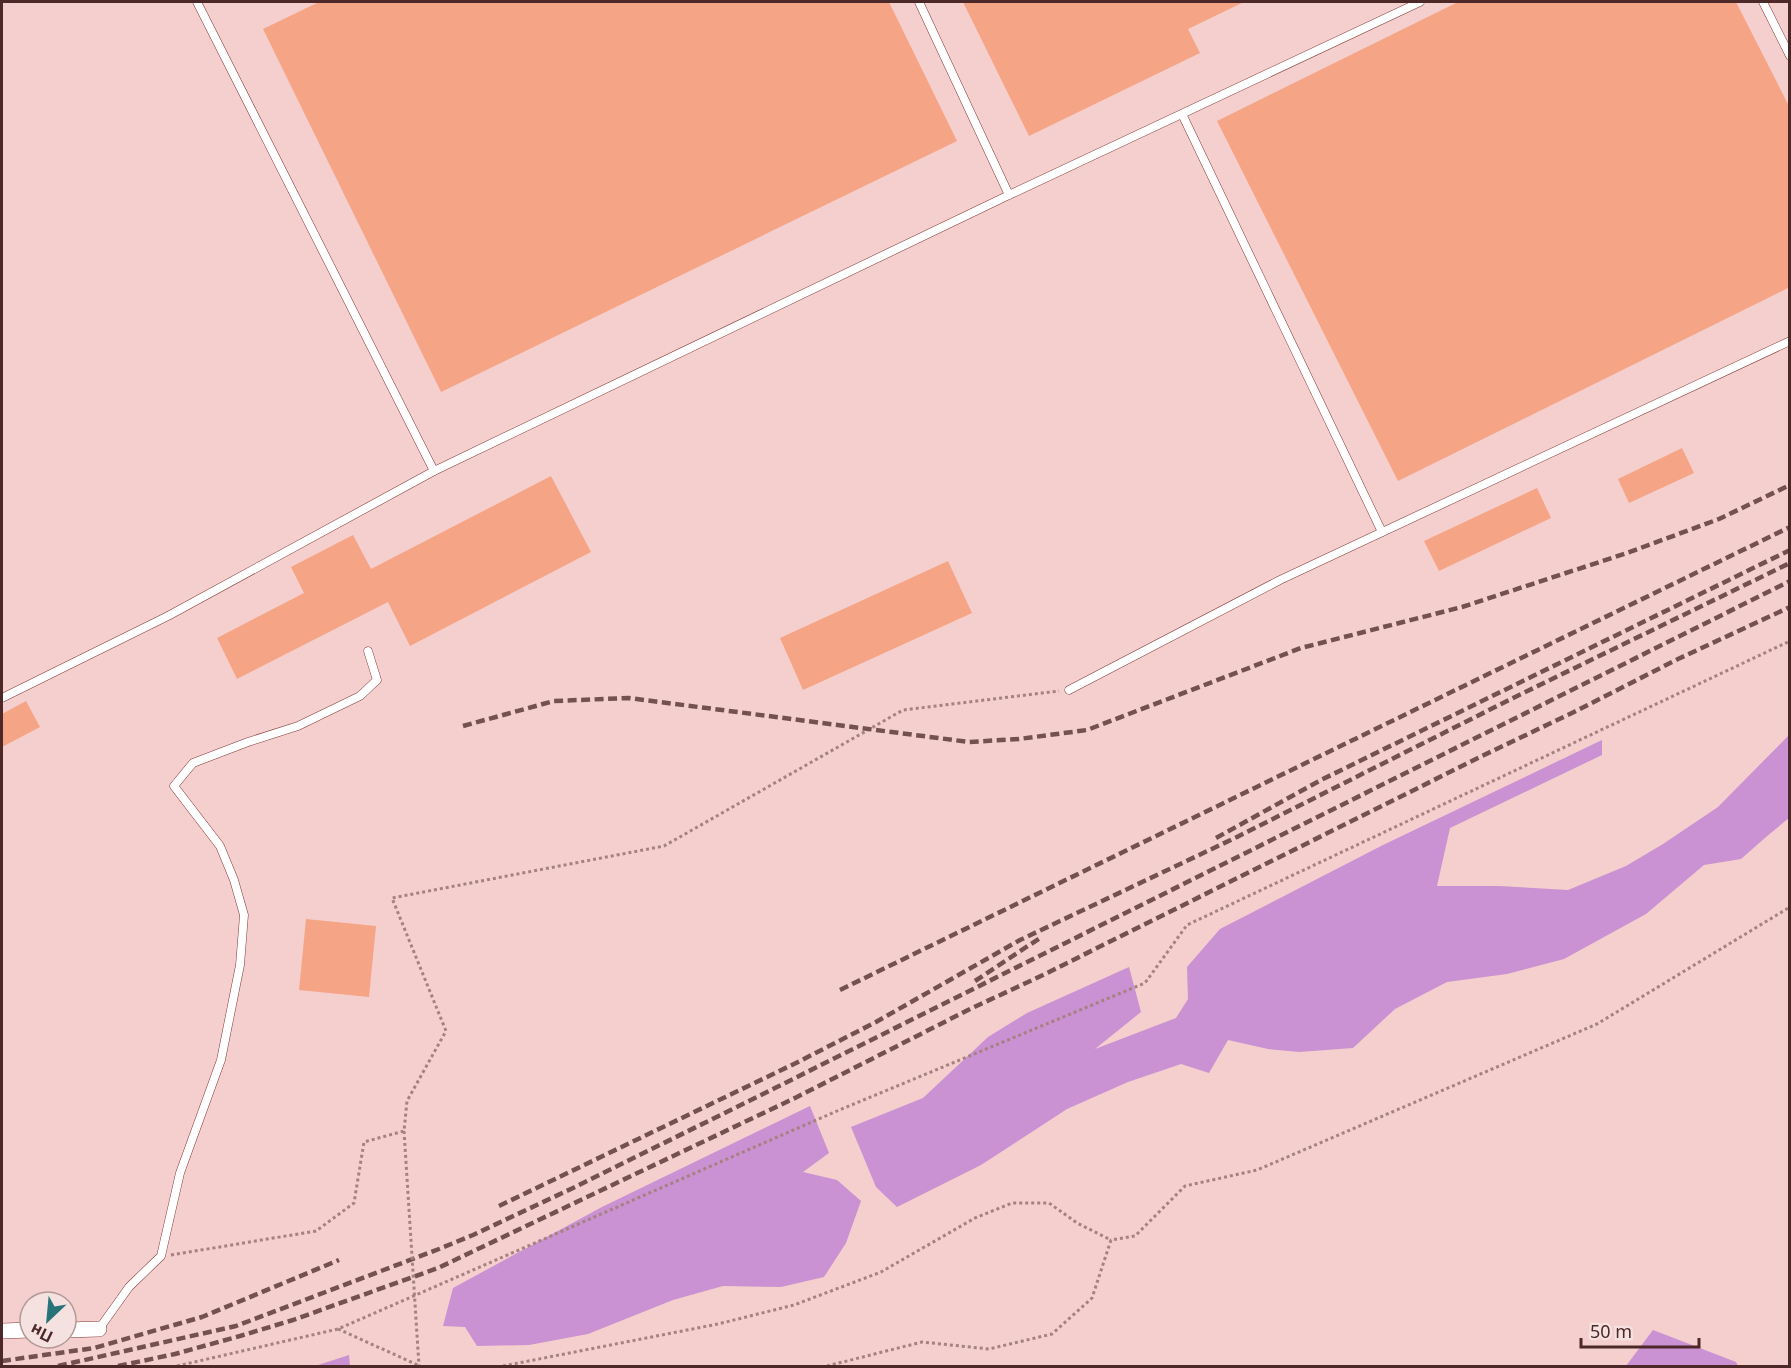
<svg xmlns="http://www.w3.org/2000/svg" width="1791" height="1368" font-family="'Noto Sans',sans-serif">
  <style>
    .forest { fill: #ca91d3 }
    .building { fill: #f5a586 }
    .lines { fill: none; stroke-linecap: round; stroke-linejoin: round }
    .lane-casing { stroke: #843838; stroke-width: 9 }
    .street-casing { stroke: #843838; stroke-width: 16 }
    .path { stroke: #a5817f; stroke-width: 3; stroke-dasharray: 3 3; stroke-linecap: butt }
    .lane { stroke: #fff; stroke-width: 8 }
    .street { stroke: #fff; stroke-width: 15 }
    .rail { stroke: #745150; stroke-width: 4.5; stroke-dasharray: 9 4.5; stroke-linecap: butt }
    .path-bridge { stroke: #a5817f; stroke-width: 3; stroke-dasharray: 3 3; stroke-linecap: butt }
  </style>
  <rect width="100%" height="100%" fill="#f4cfcd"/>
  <g class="forest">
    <path d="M1789,735V818L1766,837L1741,859L1704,865L1646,914L1564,959L1507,974L1447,982L1395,1009L1353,1048L1299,1052L1268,1049L1228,1040L1209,1073L1181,1064L1128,1082L1067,1109L981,1165L897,1207L876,1187L851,1127L923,1098L988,1037L1027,1013L1129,967L1141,1012L1095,1049L1176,1018L1188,999L1187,967L1220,929L1383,845L1602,740V755L1450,828L1437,886H1499L1568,890L1626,866L1663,844L1718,807Z"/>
    <path d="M810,1106L829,1153L803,1172L837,1180L861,1201L846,1243L824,1277L781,1287L723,1286L673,1300L588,1334L529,1345L477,1346L465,1327L443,1326L453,1288L602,1207Z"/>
    <path d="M1653,1330L1736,1362L1738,1366H1626Z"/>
    <path d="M349,1355L350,1366H315Z"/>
  </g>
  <g class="building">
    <path d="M319,2H889L957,141L441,392L263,29Z"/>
    <path d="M963,2H1244L1188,29L1200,53L1029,136Z"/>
    <path d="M1458,2H1736L1790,108V287L1398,481L1217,121Z"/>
    <path d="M1682,448L1694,473L1629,503L1618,479Z"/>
    <path d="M551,476L591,552L410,646L388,602L237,679L217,638L304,593L291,567L353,535L371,569Z"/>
    <path d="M1537,488L1551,518L1439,571L1424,541Z"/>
    <path d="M948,561L972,613L803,690L780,638Z"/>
    <path d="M26,701L40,727L2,747V714Z"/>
    <path d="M306,919L376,926L369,997L299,990Z"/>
  </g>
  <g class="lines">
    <g class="lane-casing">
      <g id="lane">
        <path d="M197,2L434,471"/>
        <path d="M919,2L1009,195"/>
        <path d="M1763,2L1790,56"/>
        <path d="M1182,114L1382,532"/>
        <path d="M1069,690L1280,580L1790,341"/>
        <path d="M2,698L168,616L434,471L1009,195L1420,2"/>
        <path d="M99,1329L129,1287L161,1256L180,1173L221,1060L240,965L244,915L234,880L220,846L174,786L193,763L248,742L298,726L360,696L377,680L368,651"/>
      </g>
    </g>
    <g class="street-casing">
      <g id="street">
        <path d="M66,1330L99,1329"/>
        <path d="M2,1331L30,1330"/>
      </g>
    </g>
    <g class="path">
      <path d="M171,1255L316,1231L354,1203L364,1142L404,1131L407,1101L446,1031L392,898L664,846L903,710L1059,691"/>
      <path d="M338,1329L420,1366"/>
      <path d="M177,1366L338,1329L837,1111L1145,983L1187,925L1790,641"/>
      <path d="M503,1366L718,1324L794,1305L881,1272L975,1218L1012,1203H1049L1077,1223L1111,1240"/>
      <path d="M827,1366L922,1342L989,1349L1052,1334L1092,1298L1111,1240L1135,1236L1185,1186L1257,1170L1597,1024L1790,907"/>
    </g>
    <use href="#lane" class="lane"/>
    <use href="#street" class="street"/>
    <g class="rail">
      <path d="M463,726L554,701L629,698L969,742L1019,739L1087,730L1301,648L1462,607L1627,553L1719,519L1790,485"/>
      <path d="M1216,838L1321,780L1790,550"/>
      <path d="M975,981L1040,938"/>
      <path d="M840,990L1790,527"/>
      <path d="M499,1206L796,1063L876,1022L1020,940L1237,837L1511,699L1790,563"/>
      <path d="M2,1361L94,1348L202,1317L339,1260"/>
      <path d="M58,1366L236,1326L439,1249L473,1235L573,1188L775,1088L1790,581"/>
      <path d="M118,1366L175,1354L240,1336L293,1320L438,1268L797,1097L968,1010L1043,975L1482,756L1574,712L1678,659L1790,607"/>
    </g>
    <path class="path-bridge" d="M404,1131L419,1366"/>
  </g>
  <rect width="1791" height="1368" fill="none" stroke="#4c2928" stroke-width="6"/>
  <g transform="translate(48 1320) rotate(206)"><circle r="28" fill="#f5e2e0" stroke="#b19896" stroke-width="1.5"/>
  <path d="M0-4.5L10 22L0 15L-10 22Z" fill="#287378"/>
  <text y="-9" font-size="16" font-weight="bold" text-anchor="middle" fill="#4c2928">Пн</text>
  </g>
  <path d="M1581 1338v9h118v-9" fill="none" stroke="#4c2928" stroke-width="3"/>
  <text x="1590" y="1338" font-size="18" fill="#4c2928" stroke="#f5e2e0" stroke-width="4.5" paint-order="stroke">50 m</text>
</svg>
